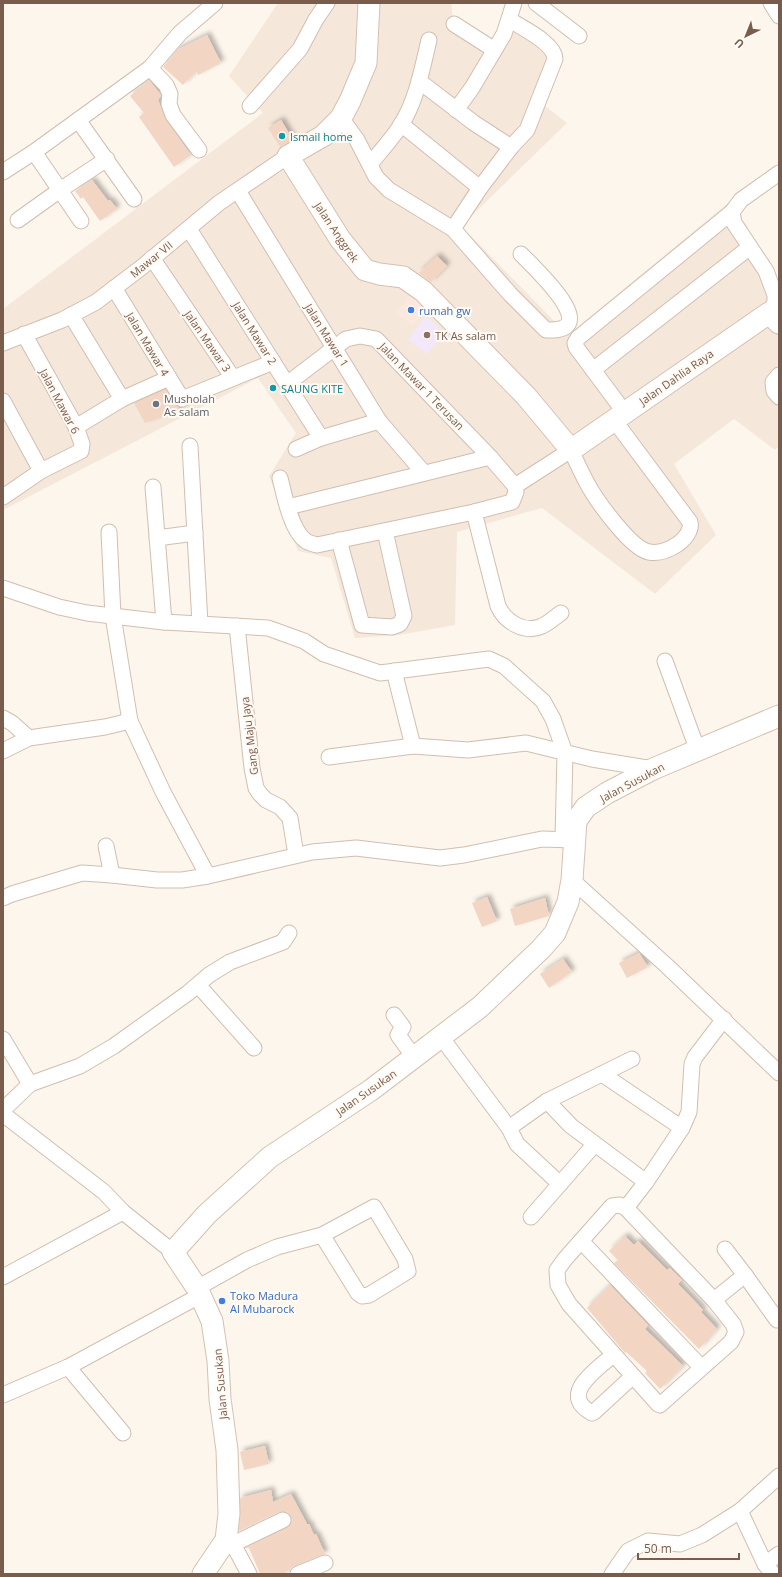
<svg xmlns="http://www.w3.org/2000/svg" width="782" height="1577" font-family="'Open Sans',sans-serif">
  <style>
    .residential { fill: #f5e8da }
    .commercial { fill: #fde8e0 }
    .education { fill: #f3e8fa }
    .building { fill: #f3d5c3; filter: url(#shadow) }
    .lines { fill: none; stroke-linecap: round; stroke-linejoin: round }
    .street-casing { stroke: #d1beb0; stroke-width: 17 }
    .secondary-casing { stroke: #d6c0b0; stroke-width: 23 }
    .street { stroke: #fff; stroke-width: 15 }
    .secondary { stroke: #fff; stroke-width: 21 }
    .culture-dot { fill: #0f9aa8; stroke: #fffaf3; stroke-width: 1.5 }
    .shop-dot { fill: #3f7fe0; stroke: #fffaf3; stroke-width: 1.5 }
    .education-dot { fill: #8d6e63; stroke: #fffaf3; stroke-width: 1.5 }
    .worship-dot { fill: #6b7280; stroke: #fffaf3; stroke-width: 1.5 }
    .labels { text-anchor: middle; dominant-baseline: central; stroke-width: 4; stroke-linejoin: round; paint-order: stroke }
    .culture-label { font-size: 11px; fill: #0d838f; stroke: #fffaf3; text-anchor: start }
    .street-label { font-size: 11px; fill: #7a5c4d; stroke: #fffaf3 }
    .shop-label { font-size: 11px; fill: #366cbe; stroke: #fffaf3; text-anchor: start }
    .education-label { font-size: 11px; fill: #785e54; stroke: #fffaf3; text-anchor: start }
    .worship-label { font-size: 11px; fill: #5b616d; stroke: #fffaf3; text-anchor: start }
  </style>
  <defs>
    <filter id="shadow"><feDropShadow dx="3.5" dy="-3.5" stdDeviation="2" flood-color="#0004"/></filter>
  </defs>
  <rect width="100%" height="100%" fill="#fdf6ec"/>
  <path class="residential" d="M278,3H451L453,18L492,46L517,25L562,55L531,95L567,123L461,226L568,335L728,203L746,224L779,288V446L775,450L734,419L674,464L716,535L655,594L542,508L457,532L455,625L399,635L355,638L331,558L298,551L269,476L296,433L258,378L3,510V309L263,113L229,76Z"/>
  <path class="commercial" d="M412,293L428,307L413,325L396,313Z"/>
  <path class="education" d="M425,316L445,333L427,354L408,340Z"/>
  <g class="building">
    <path d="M207,35L221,63L198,75L196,71L183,85L163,67L177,50Z"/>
    <path d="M149,80L161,95L158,100L166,120L191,155L174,167L139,117L144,113L130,96Z"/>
    <path d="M281,120L293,140L280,147L268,128Z"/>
    <path d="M92,180L108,201L110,200L117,209L100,221L83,197L81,199L75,191Z"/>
    <path d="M437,256L447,266L431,282L419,273Z"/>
    <path d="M166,389L181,411L145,423L134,403Z"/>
    <path d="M487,897L497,921L482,927L472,903Z"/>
    <path d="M545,898L549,916L515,926L510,909Z"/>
    <path d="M639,953L648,967L627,978L619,963Z"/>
    <path d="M563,959L572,972L549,988L540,974Z"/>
    <path d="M625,1236L634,1245L638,1241L667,1270L670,1268L682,1280L678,1284L703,1310L701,1312L717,1329L699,1349L614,1263L618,1260L609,1251Z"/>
    <path d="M610,1285L648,1325L645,1329L683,1366L660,1389L645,1373L647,1371L626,1352L625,1353L587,1308Z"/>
    <path d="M265,1446L269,1464L244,1470L240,1452Z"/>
    <path d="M271,1490L273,1502L291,1494L307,1524H309L314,1535L316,1534L325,1554L286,1570L287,1574H260L249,1548H245L287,1528L292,1520L288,1513L279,1512L239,1531L240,1498Z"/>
  </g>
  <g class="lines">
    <g class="street-casing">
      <g id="street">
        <path d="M536,3L579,36"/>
        <path d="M771,3L779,16"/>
        <path d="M454,24L493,49"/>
        <path d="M150,68L166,85L170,94L169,104L173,115L199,150"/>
        <path d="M419,81L474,123L511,147"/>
        <path d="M250,106L300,49L316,19L327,3"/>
        <path d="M456,110L472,88L504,34L514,3"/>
        <path d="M341,118L357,140L376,177L389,190L453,229L510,294L546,330C606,333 534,268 521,254"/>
        <path d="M78,120L134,199"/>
        <path d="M401,124L480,188"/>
        <path d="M34,152L81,221"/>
        <path d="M370,164C380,152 392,139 401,125C417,99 422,69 429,40"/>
        <path d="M3,172L34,152L150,68L180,33L215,3"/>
        <path d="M238,191L379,421L424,473"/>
        <path d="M18,220L60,190L107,159"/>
        <path d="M189,229L321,438"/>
        <path d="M453,229L480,188L511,147L527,130L555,59C555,43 522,28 510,20"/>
        <path d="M152,258L233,378"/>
        <path d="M114,288L182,399L273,362"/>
        <path d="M769,313L775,302V295L766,271L734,223L732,212L741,200L779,173"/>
        <path d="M71,315L122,399"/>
        <path d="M3,343L62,320L96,302L142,267L219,203L288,156"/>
        <path d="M593,370L750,247"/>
        <path d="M779,375L773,382L774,391L779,397"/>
        <path d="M3,401L41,471"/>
        <path d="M625,413L576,347L575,343L578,338L732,212"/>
        <path d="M76,427L122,399L169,378"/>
        <path d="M190,446L200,623"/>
        <path d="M296,449L321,438L379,421"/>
        <path d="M280,478C284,494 291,531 306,541C309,543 314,544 317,545L474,512L512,502L516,492L515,486L490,457L376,339L360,336L346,339L287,384"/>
        <path d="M515,486L571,450C576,461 581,472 587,483C596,500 631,549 649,552C660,554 669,550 678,544C685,539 692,530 690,522L614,420"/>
        <path d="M153,487L164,622"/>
        <path d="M3,497L41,471L81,451L82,444L76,427L24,334"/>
        <path d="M288,507L490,457"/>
        <path d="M474,512L498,606C505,622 525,634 542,626C549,623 555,617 561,613"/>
        <path d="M109,532L113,616L130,721L163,792L208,876"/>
        <path d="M157,538L195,533"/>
        <path d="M339,540L362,625L392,627L400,624L404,616L385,531"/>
        <path d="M3,588L59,607L87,613L164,622L268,628L304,641L324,654L380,673L489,659L504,666L543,701L553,719L565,753L563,839"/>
        <path d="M237,626L252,768L256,788L260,794L266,800L280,807L290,818L296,855"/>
        <path d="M665,661L698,751"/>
        <path d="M394,671L413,746"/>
        <path d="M3,718L12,723L29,738"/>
        <path d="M3,751L29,738L105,727L130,721"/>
        <path d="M329,757L413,746L468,750L526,743L592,759L653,769"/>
        <path d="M106,846L112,875"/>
        <path d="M572,880L667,966L779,1073"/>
        <path d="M3,898L12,894L82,873L112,875L157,880H182L208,876L312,852L356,848L440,858L464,855L542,839L573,840"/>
        <path d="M198,985L254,1048"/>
        <path d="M394,1015L403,1027L398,1035L414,1057"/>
        <path d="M441,1037L509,1128"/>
        <path d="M3,1039L30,1084"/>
        <path d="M602,1074L682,1128"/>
        <path d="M547,1101L571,1126L646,1182"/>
        <path d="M3,1110L30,1084L80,1066L114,1046L188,993L209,975L230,962L283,942L289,933"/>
        <path d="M3,1114L104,1192L123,1212L173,1252"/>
        <path d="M560,1184L517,1144L509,1128L547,1101L632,1059"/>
        <path d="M620,1205L626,1208L714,1300L733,1324L736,1332L731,1342L660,1405L658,1404L569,1304L558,1285L557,1270L565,1259L612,1206Z"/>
        <path d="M626,1208L646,1182L682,1128L689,1112L692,1064L695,1057L724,1019"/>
        <path d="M531,1217L594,1145"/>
        <path d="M581,1241L701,1367"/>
        <path d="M745,1275L777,1320"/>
        <path d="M3,1277L123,1212"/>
        <path d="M197,1288L247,1260L277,1247L322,1235L374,1207L405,1259L408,1271L369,1295L362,1296L358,1293L322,1235"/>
        <path d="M714,1300L745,1275L725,1249"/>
        <path d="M613,1355C596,1370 558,1395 592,1413L594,1412L632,1377"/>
        <path d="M68,1367L123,1433"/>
        <path d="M3,1395L68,1367L201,1295"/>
        <path d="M740,1511L765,1564L773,1574"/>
        <path d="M226,1540L233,1544L249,1574"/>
        <path d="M233,1544L283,1520"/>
        <path d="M765,1564L779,1554"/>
        <path d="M298,1574L325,1563"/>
        <path d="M612,1574L628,1551L648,1541L680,1544L702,1535L740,1511L779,1476"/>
      </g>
    </g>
    <g class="secondary-casing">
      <g id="secondary">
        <path d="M369,3L366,63L350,101L341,118L323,136L288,156L340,239L365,270L379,274L403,277L423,291L526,396L571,450L769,313L779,323"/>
        <path d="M203,1574L226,1540L229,1514L227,1450L220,1399L218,1361L212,1321L197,1288L173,1252L207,1214L270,1157L371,1090L480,1007L541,949L555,933L568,902L572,880L576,821L586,807L607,793L653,769L779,716"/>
      </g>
    </g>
    <use href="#street" class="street"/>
    <use href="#secondary" class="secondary"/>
  </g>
  <g class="culture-dot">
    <circle cx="282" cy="136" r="4"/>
    <circle cx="273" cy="388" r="4"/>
  </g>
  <g class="shop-dot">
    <circle cx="411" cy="310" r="4"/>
    <circle cx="222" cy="1301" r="4"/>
  </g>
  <circle class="education-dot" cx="427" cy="335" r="4"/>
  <circle class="worship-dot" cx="156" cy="404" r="4"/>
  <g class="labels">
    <g class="culture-label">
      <text x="290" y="136">Ismail home</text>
      <text x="281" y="388">SAUNG KITE</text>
    </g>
    <g class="street-label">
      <text transform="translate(337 232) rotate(56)">Jalan Anggrek</text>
      <text transform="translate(151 259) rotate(-39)">Mawar VII</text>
      <text transform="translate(255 333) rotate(58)">Jalan Mawar 2</text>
      <text transform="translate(327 335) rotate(58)">Jalan Mawar 1</text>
      <text transform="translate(208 341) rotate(55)">Jalan Mawar 3</text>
      <text transform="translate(148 344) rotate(59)">Jalan Mawar 4</text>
      <text transform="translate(676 377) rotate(-35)">Jalan Dahlia Raya</text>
      <text transform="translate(422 386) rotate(46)">Jalan Mawar 1 Terusan</text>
      <text transform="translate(60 401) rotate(62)">Jalan Mawar 6</text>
      <text transform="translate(249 736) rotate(-97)">Gang Maju Jaya</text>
      <text transform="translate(632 782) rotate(-28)">Jalan Susukan</text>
      <text transform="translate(366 1092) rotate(-35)">Jalan Susukan</text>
      <text transform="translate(220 1384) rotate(-95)">Jalan Susukan</text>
    </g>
    <g class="shop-label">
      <text x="419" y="310">rumah gw</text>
      <text x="230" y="1295">Toko Madura<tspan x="230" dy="13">Al Mubarock</tspan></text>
    </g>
    <g class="education-label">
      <text x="435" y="335">TK As salam</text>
    </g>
    <g class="worship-label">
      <text x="164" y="398">Musholah<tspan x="164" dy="13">As salam</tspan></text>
    </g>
  </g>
  <rect width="782" height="1577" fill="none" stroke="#7a5c4d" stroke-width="8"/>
  <g transform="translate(746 36) rotate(223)" stroke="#fffaf3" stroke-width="3" paint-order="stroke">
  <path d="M0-3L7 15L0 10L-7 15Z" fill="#7a5c4d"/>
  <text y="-6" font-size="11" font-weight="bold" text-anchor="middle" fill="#7a5c4d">U</text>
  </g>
  <path d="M638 1553v6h101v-6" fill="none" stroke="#7a5c4d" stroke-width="2"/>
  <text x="644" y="1553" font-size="12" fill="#7a5c4d" stroke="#fffaf3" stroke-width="3" paint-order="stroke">50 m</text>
</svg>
